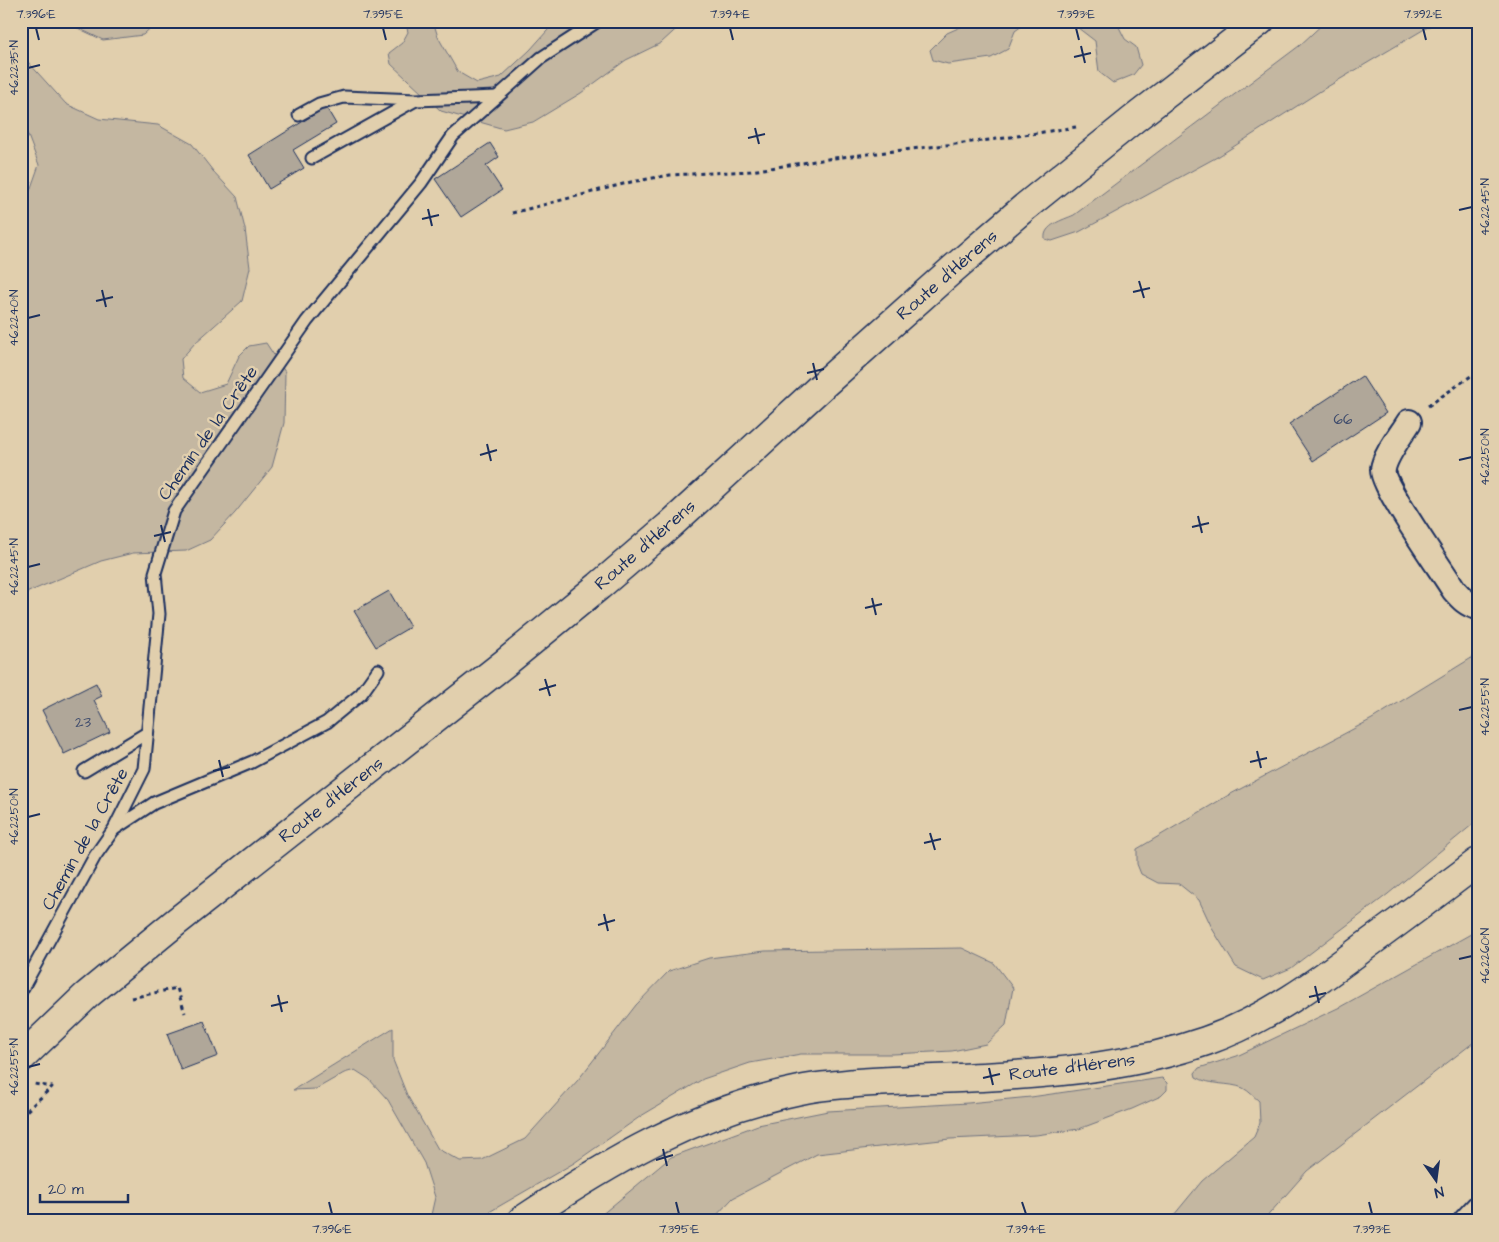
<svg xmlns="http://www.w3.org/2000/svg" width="1499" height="1242" font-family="'Architects Daughter',sans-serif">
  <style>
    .green { fill: #c4b7a1; stroke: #707380 }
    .building { fill: #b0a799; stroke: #1b2f5e }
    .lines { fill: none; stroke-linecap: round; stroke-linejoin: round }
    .service-casing { stroke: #1b2f5e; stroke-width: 15 }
    .minor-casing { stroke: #1b2f5e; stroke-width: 28 }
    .secondary-casing { stroke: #1b2f5e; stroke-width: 31 }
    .path { stroke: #1b2f5e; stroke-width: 3; stroke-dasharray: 4 4; stroke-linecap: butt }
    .service { stroke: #e1cfad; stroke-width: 11 }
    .minor { stroke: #e1cfad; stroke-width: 24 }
    .secondary { stroke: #e1cfad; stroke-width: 28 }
    .ticks { fill: none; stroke: #1b2f5e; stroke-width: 2 }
    .labels { text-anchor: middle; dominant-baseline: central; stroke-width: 5; stroke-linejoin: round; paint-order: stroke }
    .number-label { font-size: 15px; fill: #404d6d }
    .street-label { font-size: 18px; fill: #1b2f5e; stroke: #e1cfad }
    .neatline { fill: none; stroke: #1b2f5e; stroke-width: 2 }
    .ticks-label { font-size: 12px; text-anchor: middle; fill: #1b2f5e }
  </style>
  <rect width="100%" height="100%" fill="#e1cfad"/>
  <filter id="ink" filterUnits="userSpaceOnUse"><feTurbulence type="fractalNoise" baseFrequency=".02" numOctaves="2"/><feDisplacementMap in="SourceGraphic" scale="10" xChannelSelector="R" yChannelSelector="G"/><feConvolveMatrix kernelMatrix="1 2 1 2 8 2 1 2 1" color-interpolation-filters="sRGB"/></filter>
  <g filter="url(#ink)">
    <g class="green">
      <path d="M63,21H158L143,35L103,40Z"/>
      <path d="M405,21H433L438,37L458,72L477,83L501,77L530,50L556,21H685L661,43L626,60L581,93L533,122L504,129L441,111L391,64L389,53L402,43L408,32Z"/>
      <path d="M974,21H1029L1015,31L1008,49L991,58L948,64L933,60L930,50L947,33Z"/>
      <path d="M1069,21H1116L1125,39L1136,47L1141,65L1133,75L1113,83L1099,72L1095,41Z"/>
      <path d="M1326,21H1438L1322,90L1219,156L1079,232L1052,241L1045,239C1043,225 1063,220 1074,215L1299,46Z"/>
      <path d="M21,47L28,62L66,104L99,119L158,125L192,144L213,171L237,197L245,229L250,268L242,301L195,343L181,359L183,378L200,392L226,384L239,356L249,346L266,343L285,372L284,423L272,467L235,513L210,540L186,551L133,553L101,561L26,593L21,597V201L27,199L39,165L27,133L21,130Z"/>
      <path d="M1478,654V820L1388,894L1291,968L1263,980L1236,967L1213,930L1199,900L1179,884L1158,883L1141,874L1137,864V849L1227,796L1372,719Z"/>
      <path d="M1478,930V1039L1307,1171L1263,1221H1169L1202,1181L1254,1137L1260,1123L1259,1101C1254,1097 1249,1091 1243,1088C1228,1082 1211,1086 1196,1077L1195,1073L1199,1068L1237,1056L1340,1007Z"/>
      <path d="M962,948L994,963L1013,988L1006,1025L986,1044L952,1051L893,1054H801L750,1063L703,1079L641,1116L574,1163L484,1215L477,1221H421L431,1215L435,1197L424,1163L388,1100L369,1079L355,1070L344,1073L316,1089L293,1090L393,1028V1060L407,1095L438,1149L460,1161L482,1160L525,1139L578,1080L636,1005L669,971L709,958L765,951Z"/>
      <path d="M1162,1078L1167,1083V1090L1161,1096L1132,1109L1079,1129L1036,1135L950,1139L817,1154L733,1198L711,1221H594L671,1157L758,1125L828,1111L968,1103L1031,1097Z"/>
    </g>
    <g class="building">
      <path d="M326,107L336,124L293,150L304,168L269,189L249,155Z"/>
      <path d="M490,143L499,157L486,166L502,190L461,217L435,179Z"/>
      <path d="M1362,376L1386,413L1313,461L1289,424Z"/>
      <path d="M389,591L410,627L376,647L354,611Z"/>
      <path d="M96,683L102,696L94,700L110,732L64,754L42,710Z"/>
      <path d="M204,1021L218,1056L181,1070L167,1034Z"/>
    </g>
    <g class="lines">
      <g class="service-casing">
        <g id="service">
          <path d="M299,115L319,104L344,97L416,100L497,97"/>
          <path d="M312,158L414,101"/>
          <path d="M84,771L147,733"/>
          <path d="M116,828L154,803L252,762L327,722L361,694L378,670"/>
          <path d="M21,991L95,856L114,829L144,769L159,614L155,573L174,511L307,321L421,183L453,136L541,58L598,21"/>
        </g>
      </g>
      <g class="minor-casing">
        <g id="minor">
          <path d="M1409,422C1401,435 1385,455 1383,469C1380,483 1443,572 1454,590C1461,598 1467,605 1478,607"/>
          <path d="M1466,1221L1478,1208"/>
        </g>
      </g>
      <g class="secondary-casing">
        <g id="secondary">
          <path d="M21,1058L87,995L176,922L505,663L599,586L669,526L824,384L953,269L1025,207L1134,119L1260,21"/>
          <path d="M521,1221C609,1162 694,1111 800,1090C818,1086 838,1085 857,1083C899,1080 941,1079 983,1077C1059,1073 1134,1066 1206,1041C1266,1020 1318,982 1368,944C1405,917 1441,890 1478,862"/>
        </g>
      </g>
      <g class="path">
        <path d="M512,213L631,182L670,175L751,171L834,158L998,139L1076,127"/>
        <path d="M1428,406L1478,371"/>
        <path d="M131,998L177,988L185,1013"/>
        <path d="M21,1116L52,1087L34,1084"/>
      </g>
      <use href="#service" class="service"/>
      <use href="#minor" class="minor"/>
      <use href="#secondary" class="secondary"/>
    </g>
  </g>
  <path class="ticks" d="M36,28L39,40M383,28L386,40M730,28L733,40M1076,28L1079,40M1423,28L1426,40M1081,46L1085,63M1074,57L1091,53M28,68L40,65M755,128L759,144M748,138L765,134M428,209L432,226M1459,210L1472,207M422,219L439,215M1139,281L1144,298M102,290L106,307M1133,292L1150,288M96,301L113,297M28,318L40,315M813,363L817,380M807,373L824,369M487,444L491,461M480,455L497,450M1459,460L1472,457M1198,516L1202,533M161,525L165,542M1192,527L1209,523M154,536L171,532M28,567L40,564M872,598L876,615M865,608L882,604M545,679L550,696M539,690L556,685M1459,710L1472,707M1257,751L1261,768M219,760L223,777M1250,762L1267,758M213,771L230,767M28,817L40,814M930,833L935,850M924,843L941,839M604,914L608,931M598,925L615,920M1459,959L1472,956M1315,986L1319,1003M278,995L282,1012M1309,997L1326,993M271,1006L288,1002M28,1067L40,1064M989,1068L993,1085M983,1078L1000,1074M663,1149L667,1166M656,1160L673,1155M329,1202L332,1214M676,1202L679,1214M1022,1202L1026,1214M1369,1202L1372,1214"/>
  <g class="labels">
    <g class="number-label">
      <text x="1343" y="419">66</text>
      <text x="83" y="722">23</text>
    </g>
    <g class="street-label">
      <text transform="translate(947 275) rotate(-41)">Route d'Hérens</text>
      <text transform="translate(208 433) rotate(-55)">Chemin de la Crête</text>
      <text transform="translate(645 545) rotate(-41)">Route d'Hérens</text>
      <text transform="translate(331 800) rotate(-38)">Route d'Hérens</text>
      <text transform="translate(85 839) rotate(-61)">Chemin de la Crête</text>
      <text transform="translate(1072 1067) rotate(-7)">Route d'Hérens</text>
    </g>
  </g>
  <rect width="1499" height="1242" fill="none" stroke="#e1cfad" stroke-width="55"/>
  <g transform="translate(1436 1180) rotate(166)" stroke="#e1cfad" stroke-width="4" paint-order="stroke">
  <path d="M0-4L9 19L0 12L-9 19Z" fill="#1b2f5e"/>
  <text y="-8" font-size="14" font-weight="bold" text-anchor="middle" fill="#1b2f5e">N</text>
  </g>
  <path d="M40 1194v8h88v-8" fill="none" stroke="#1b2f5e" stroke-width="2.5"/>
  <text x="48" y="1194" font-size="15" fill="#1b2f5e" stroke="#e1cfad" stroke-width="4" paint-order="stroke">20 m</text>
  <rect x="28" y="28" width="1444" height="1186" class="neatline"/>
  <g class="ticks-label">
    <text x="36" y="18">7.396°E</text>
    <text x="383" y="18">7.395°E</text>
    <text x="730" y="18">7.394°E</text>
    <text x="1076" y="18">7.393°E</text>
    <text x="1423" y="18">7.392°E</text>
    <text transform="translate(14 68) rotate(-90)" y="4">46.2235°N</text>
    <text transform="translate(1485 207) rotate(-90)" y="4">46.2245°N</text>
    <text transform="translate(14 318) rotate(-90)" y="4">46.2240°N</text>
    <text transform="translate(1485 457) rotate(-90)" y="4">46.2250°N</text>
    <text transform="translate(14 567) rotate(-90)" y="4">46.2245°N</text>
    <text transform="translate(1485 707) rotate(-90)" y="4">46.2255°N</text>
    <text transform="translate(14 817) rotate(-90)" y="4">46.2250°N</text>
    <text transform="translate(1485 956) rotate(-90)" y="4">46.2260°N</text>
    <text transform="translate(14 1067) rotate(-90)" y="4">46.2255°N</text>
    <text x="332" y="1233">7.396°E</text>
    <text x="679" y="1233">7.395°E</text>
    <text x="1026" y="1233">7.394°E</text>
    <text x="1372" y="1233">7.393°E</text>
  </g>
</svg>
